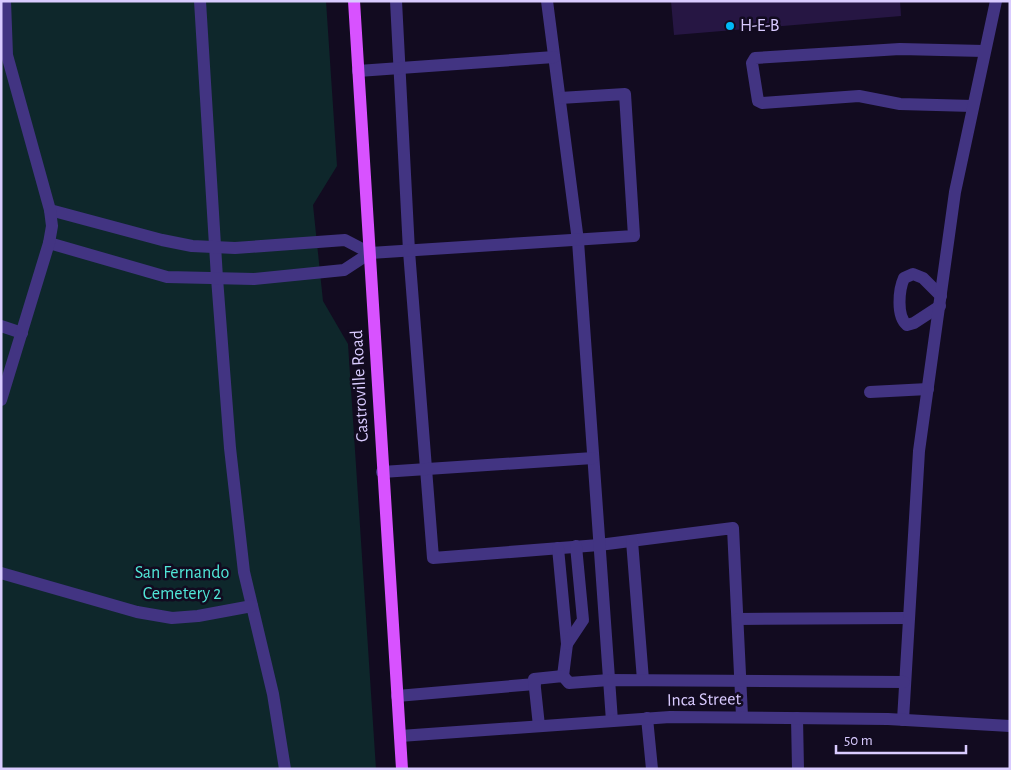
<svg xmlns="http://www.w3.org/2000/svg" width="1011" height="770" font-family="'Alegreya Sans',sans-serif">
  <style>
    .green { fill: #0e272b }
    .building { fill: #261643 }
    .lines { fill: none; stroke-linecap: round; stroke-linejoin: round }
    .minor { stroke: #423482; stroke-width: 12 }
    .major { stroke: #d852ff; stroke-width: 12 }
    .poi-dot { fill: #00b9f6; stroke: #120b20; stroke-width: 2 }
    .labels { text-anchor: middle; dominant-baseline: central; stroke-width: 5; stroke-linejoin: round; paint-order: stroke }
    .poi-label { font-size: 18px; fill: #d9cbff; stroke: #120b20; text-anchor: start }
    .street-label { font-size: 18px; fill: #d9cbff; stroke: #120b20 }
    .park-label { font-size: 18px; fill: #50e6d7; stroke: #120b20 }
  </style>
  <rect width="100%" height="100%" fill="#120b20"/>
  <path class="green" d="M1,1H326L337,166L313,205L323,301L348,344L376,769H1Z"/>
  <path class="building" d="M671,1H900L901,16L674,35Z"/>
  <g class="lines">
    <g class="minor">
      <path d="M200,1L217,278L230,448L244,572L273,694L285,769"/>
      <path d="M396,1L409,251L433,558L599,545L733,528L742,716"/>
      <path d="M547,1L578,241L612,721"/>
      <path d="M358,71L554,57"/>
      <path d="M973,106L900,104L859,96L762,103L758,101L752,63L755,58L900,49L984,51"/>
      <path d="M50,210L162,240L192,246L235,248L345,240L370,253"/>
      <path d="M49,243L167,277L254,279L344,270L370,253L634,236L625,94L560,98"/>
      <path d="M940,306L914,323L907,325C896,316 899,289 904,278L913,274L923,278L941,296"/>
      <path d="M1,326L22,333"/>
      <path d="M870,392L928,389"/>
      <path d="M1,400L49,243L52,226L50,210L7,55L5,1"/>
      <path d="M382,472L593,458"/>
      <path d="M632,541L643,680"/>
      <path d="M558,548L567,644L563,676"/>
      <path d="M1,573L137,612L172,618L198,616L252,606"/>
      <path d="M738,619L908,618"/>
      <path d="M567,644L583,620L576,546"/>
      <path d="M397,696L535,684"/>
      <path d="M647,718L652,769"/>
      <path d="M797,718L798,769"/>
      <path d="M903,720L919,451L955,192L996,1"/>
      <path d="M539,726L534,679L563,676L569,683L609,680L904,682"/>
      <path d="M400,736L670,717L888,719L1010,726"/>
    </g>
    <path class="major" d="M354,1L402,769"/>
  </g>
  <circle class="poi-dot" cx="730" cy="26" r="5"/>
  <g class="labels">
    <g class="poi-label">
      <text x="740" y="26">H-E-B</text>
    </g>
    <g class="street-label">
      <text transform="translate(360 386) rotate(-93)">Castroville Road</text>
      <text transform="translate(704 700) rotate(-1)">Inca Street</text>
    </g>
    <g class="park-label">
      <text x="182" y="573">San Fernando<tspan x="182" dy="21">Cemetery 2</tspan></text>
    </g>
  </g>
  <rect width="1011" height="770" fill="none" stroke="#d9cbff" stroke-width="5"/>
  <path d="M836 745v8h130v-8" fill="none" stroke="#d9cbff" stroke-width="2.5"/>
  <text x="844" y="745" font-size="15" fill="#d9cbff" stroke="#120b20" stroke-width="4" paint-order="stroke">50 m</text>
</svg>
